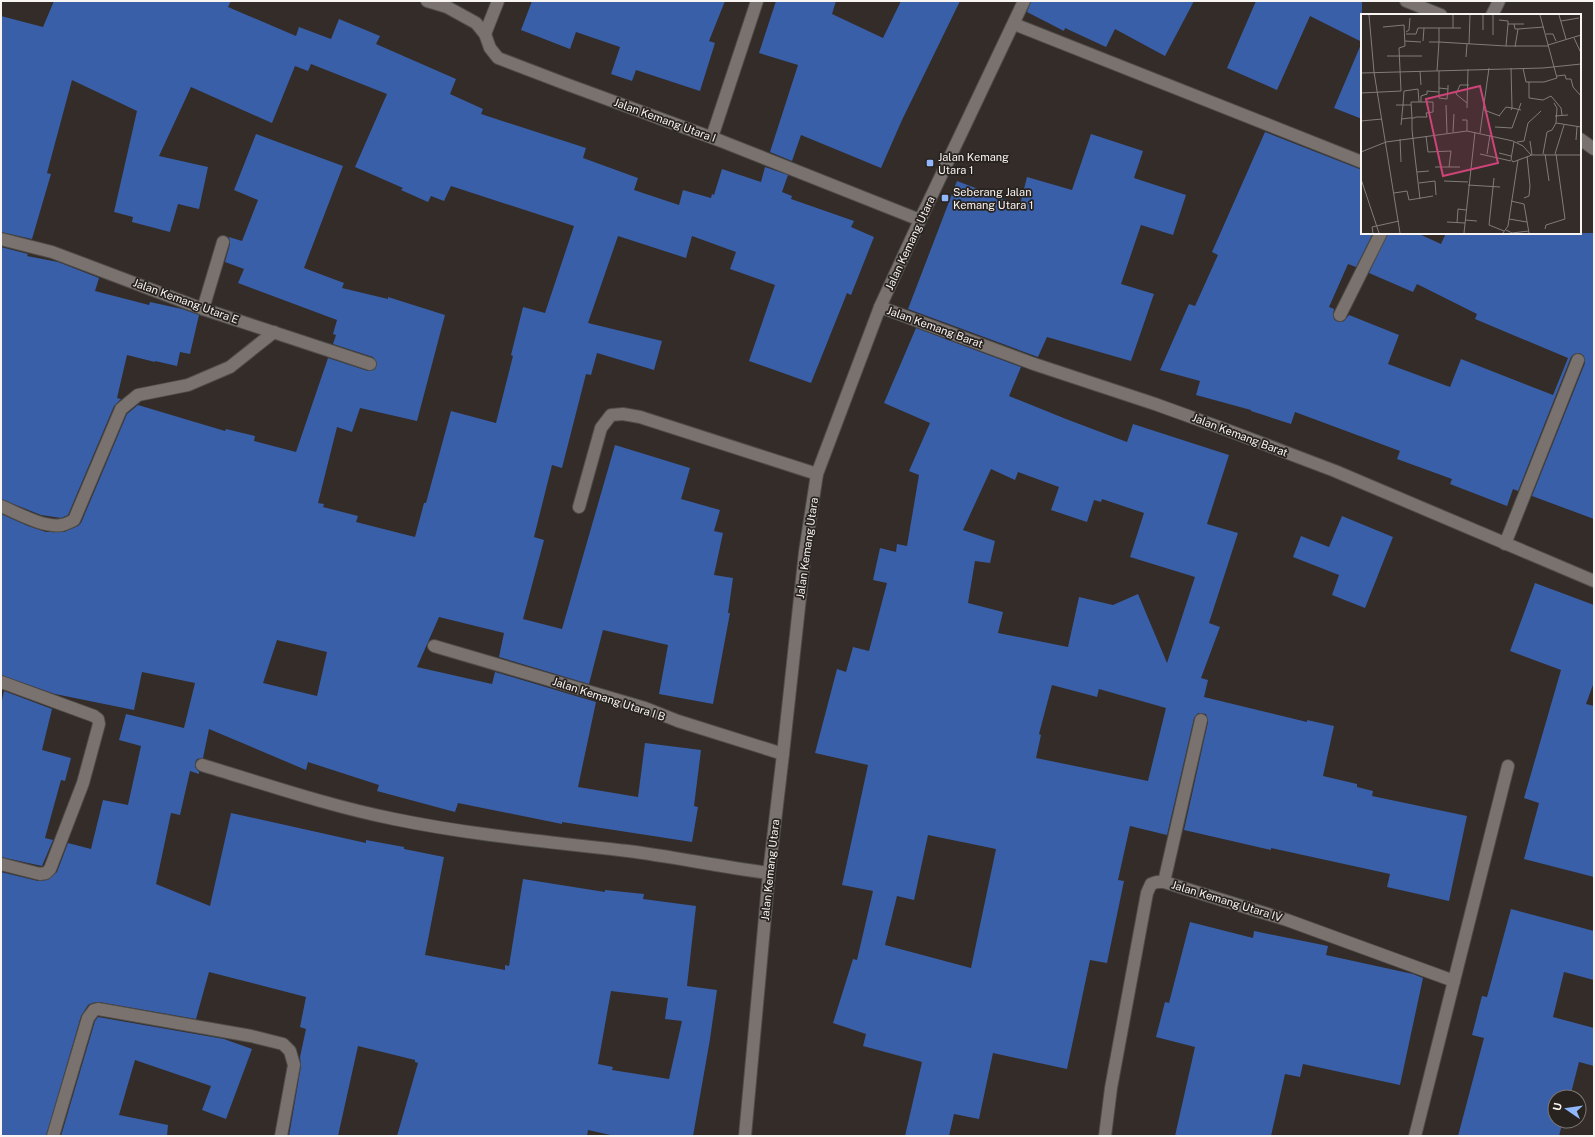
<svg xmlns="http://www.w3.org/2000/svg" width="1595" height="1137" font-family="'Public Sans',sans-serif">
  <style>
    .building { fill: #395fa8; fill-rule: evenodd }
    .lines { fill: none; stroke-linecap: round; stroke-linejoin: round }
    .street-casing { stroke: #4f4b48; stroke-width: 14 }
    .secondary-casing { stroke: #4f4b48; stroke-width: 14 }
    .street { stroke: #79726e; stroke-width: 12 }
    .secondary { stroke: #79726e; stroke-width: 12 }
    .poi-dot { fill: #91b8fd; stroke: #29231f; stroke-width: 1.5 }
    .labels { text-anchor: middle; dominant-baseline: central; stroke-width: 3.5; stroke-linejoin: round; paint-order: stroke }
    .street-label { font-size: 11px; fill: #f8f4f2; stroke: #29231f }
    .poi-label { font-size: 11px; fill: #f8f4f2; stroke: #29231f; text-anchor: start }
    .inset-road { fill: none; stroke: #827c79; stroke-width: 1 }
    .view { fill: #cd4479; fill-opacity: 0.15; stroke: #cd4479; stroke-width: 2 }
    .inset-edge { fill: none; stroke: #f8f4f2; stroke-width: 2 }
  </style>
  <rect width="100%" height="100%" fill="#332c29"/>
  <g class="building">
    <path d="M54,1H231L228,7L296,36L299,27L331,39L339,19L380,36L376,44L456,79L450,94L483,109L481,114L586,148L583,158L638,178L634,190L679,205L683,190L711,198L712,194L714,195L722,169L761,182L765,167L788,175L782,192L792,196L791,199L854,221L851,227L874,237L851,295L847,293L811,383L749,361L775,285L730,269L736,252L692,236L686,258L618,236L588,323L662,341L654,370L597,353L591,375L586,374L562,468L552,465L534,537L544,540L523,619L562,629L615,445L690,468L681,499L720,510L714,531L723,533L714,575L733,578L728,613H730L713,704L659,694L668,645L603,630L589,684L499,657L504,633L439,617L417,667L492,684L495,672L596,702L578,787L638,797L645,743L701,750L694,806L698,807L692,842L562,822V824L458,803L455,812L377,791L379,785L308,762L306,770L209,729L203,758L197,759L195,763V767L199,772V774L190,771L180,815L171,813L156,884L210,906L231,813L366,843V840L404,847V849L444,857L425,955L505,970V965L509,966L523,879L605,892V890L644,894L643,899L696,906L687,986L717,990L710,1039L693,1136H615L588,1130L587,1136H397L418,1063L415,1062V1060L358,1046L338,1136H289L301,1066L300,1057L306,1029L300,1027L306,997L209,972L196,1019L99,1002L92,1003L88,1005L81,1016L46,1136H1V872L38,881L47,880L57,872L68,843L91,849L103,800L128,805L141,746L119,740L126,714L184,728L195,683L142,672L134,710L55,694L1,675V514L28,526L46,532H64L78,526L81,523L127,414L138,405L225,431L226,429L255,436L254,441L296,452L328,358L368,371L375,369L377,363L373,357L333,344L336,335L333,334L337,320L238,283L244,269L225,262L230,244L229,237L242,241L258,200L234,190L256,134L343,166L304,268L344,283L342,288L388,299V297L445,315L417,421L360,408L352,432L337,427L318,503L324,504L323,507L358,516L356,522L415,537L424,503H426L451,411L496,423L513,356L511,355L523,307L545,313L574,226L451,186L444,201L431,196L428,202L401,190L403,188L355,167L387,94L311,64L308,71L295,66L272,123L191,87L159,156L208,167L199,209L178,204L170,232L132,222L133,217L114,212L137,111L72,80L47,173L51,174L32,239L1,232V16L43,27ZM277,640L327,652L317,696L263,683ZM611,991L668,998L665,1019L682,1021L669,1079L612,1070L613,1067L598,1064Z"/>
    <path d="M532,1H725L709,41L715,43L700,91L636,70L632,81L611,74L620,47L576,32L570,49L521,30Z"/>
    <path d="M776,1H836L832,14L883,38L901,1H960L902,120L881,168L801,135L792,161L770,152L798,65L759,53Z"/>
    <path d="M1031,1H1194L1165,56L1115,29L1106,47L1065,28L1064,31L1027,12Z"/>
    <path d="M1256,1H1362V42L1310,16L1277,90L1227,68Z"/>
    <path d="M1362,42V119L1334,108Z"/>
    <path d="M1265,132L1362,170V233H1373L1356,267L1348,264L1329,307L1334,309L1333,315L1334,319L1336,321L1341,322L1344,321L1349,315L1399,335L1388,364L1450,387L1461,359L1553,395L1568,358L1475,319L1477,314L1417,284L1413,292L1369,273L1388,233H1417L1441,244L1446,233H1594V519L1532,496L1585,363L1584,356L1580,353L1574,354L1571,357L1518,491L1513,489L1507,506L1450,484L1452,479L1397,459L1400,451L1295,412L1291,424L1251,411V410L1196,395L1200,381L1160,370L1189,304L1195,306L1218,255L1212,252Z"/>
    <path d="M1091,134L1143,151L1134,178L1186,195L1173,235L1141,225L1121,284L1154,294L1131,361L1047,337L1038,357L908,309L957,181L1020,205L1027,177L1072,190Z"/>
    <path d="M1,247L28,254L27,256L58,262L99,278L95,291L149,305L150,302L182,309L199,315L190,354L180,352L177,366L155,361V362L127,355L117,398L121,399L114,406L68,515L61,518L41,515L1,499Z"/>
    <path d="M916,328L1021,367L1009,396L1066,419L1127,442L1133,424L1229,455L1207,524L1238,533L1209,623L1220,627L1201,678L1208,680L1204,697L1307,722V720L1334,726L1323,776L1357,784V787L1373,791L1372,796L1467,816L1449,901L1387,887L1390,874L1271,848V850L1184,830L1208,722L1206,714L1198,713L1194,718L1167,835L1130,826L1118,880L1124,881L1107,963L1090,960L1067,1069L993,1053L979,1119L954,1114L949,1136H905L922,1062L863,1046L866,1034L833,1023L853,959L857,960L873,891L842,885L868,765L815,753L837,669L846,672L853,647L869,651L887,583L873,580L880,548L896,552L897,544L907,546L919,475L909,471L930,423L884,403ZM991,469L1015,480L1018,472L1059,487L1051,510L1087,522L1094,500L1101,502L1102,499L1144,513L1130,557L1195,577L1167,663L1138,594L1113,605L1079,597L1068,647L998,633L1003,612L968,603L975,561L990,563L995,541L963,530ZM1052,685L1097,697L1099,689L1166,708L1148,781L1036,758L1041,735L1039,734ZM928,835L996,849L971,968L885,945L897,896L914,900Z"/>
    <path d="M1342,516L1393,537L1365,608L1332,595L1339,575L1293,557L1301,536L1329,547Z"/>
    <path d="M1535,583L1594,605V682L1586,704L1594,706V877L1524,859L1539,803L1524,798L1561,670L1510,651Z"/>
    <path d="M4,691L52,709L42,750L71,758L65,781L61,780L45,838L53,840L42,866L1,857V705Z"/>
    <path d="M1511,909L1594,931V980L1564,972L1553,1017L1594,1028V1066L1579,1062L1570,1097H1555V1121H1563L1559,1136H1458L1484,1038L1472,1035L1482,996L1487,997Z"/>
    <path d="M1190,922L1253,938L1254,931L1328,946L1326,955L1413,974L1423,978L1400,1085L1303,1064L1300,1077L1285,1074L1271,1136H1175L1195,1047L1156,1037L1165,1002L1169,1003Z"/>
    <path d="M98,1017L224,1039L252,1049L226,1119L202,1110L211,1086L135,1060L119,1115L168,1125L167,1136H61L95,1021Z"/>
  </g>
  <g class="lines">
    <g class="street-casing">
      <g id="street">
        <path d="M427,1L447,7L476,23L485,34L490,48L498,58L566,84L721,141L920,220"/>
        <path d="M1406,1L1441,15"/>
        <path d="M1492,15L1499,1"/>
        <path d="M1014,24L1362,162"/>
        <path d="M485,34L498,1"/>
        <path d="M712,137L757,1"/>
        <path d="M1580,139L1594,149"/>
        <path d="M1,239L52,252L203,309L370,364"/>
        <path d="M880,307L1034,364L1155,404L1227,430L1335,471L1594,581"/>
        <path d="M203,309L223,242"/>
        <path d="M1340,315L1381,233"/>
        <path d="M1,506C17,513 44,528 62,525C66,524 70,522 74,520L121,409L138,395L188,385L230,367L274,332"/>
        <path d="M579,507L601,428L611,415L623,414L640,417L817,474"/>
        <path d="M1505,544L1578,360"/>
        <path d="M434,646L645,708L678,721L783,754"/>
        <path d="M1,682L94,716L98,719L99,724L83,783L50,869L46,873L40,874L1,864"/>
        <path d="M202,765C265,784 329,806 394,819C471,835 550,842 628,851C675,857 721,867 769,873"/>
        <path d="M1164,882L1201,720"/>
        <path d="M53,1136L88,1018L94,1010L98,1009L251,1036L283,1044L290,1051L294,1065L281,1136"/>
        <path d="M1105,1136L1111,1088L1147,893L1151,884L1157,882H1164L1287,920L1454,981"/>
        <path d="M1415,1136L1508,766"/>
      </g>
    </g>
    <g class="secondary-casing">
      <path id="secondary" d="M745,1136L769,873L783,754L805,552L817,474L880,307L920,220L1024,1"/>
    </g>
    <use href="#street" class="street"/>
    <use href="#secondary" class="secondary"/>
  </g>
  <g class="poi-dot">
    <rect x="926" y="159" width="8" height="8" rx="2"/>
    <rect x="941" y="194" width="8" height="8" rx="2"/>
  </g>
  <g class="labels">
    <g class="street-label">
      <text transform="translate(665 120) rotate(20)">Jalan Kemang Utara I</text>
      <text transform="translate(910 243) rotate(-65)">Jalan Kemang Utara</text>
      <text transform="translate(186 301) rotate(20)">Jalan Kemang Utara E</text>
      <text transform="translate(935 327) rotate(20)">Jalan Kemang Barat</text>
      <text transform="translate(1240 435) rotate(21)">Jalan Kemang Barat</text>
      <text transform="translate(807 548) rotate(-82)">Jalan Kemang Utara</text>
      <text transform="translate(609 699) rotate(18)">Jalan Kemang Utara I B</text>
      <text transform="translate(770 870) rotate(-84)">Jalan Kemang Utara</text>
      <text transform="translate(1227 901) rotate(17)">Jalan Kemang Utara IV</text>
    </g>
    <g class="poi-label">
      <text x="938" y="157">Jalan Kemang<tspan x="938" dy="13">Utara 1</tspan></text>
      <text x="953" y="192">Seberang Jalan<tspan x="953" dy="13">Kemang Utara 1</tspan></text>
    </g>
  </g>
  <g transform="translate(1361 14)">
    <rect width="220" height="220" fill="#332c29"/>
    <path class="inset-road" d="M8,1L13,58L39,219M198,1L205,25M138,6L147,7V10H163M200,7L218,4M153,10L154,15H157L154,33M22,13L43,11L44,32L38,34L40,77M92,14V1M157,15L183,13M122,16V1M45,18L48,16L49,4M45,20H55L57,14H100M185,20H192L195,27M132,21V1M213,24L220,39M44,27L60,28M62,27L63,14M68,28H78V14M108,30L109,1M187,31L220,21M145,32L147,10M26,42H61M105,43L106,30M150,54L151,94L160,96M162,54L165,68H183L196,64L179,1M59,57L60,71M76,57L78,28L145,32H187M78,57V84L86,85L87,75M0,59L182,54L220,50M196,62L204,61L205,65H210L212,73L220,82M168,68V84L182,86L190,82L200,94L201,101M78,74L87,75V71M43,77L57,75L58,88M0,79L40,77M60,88V82L66,80V77L78,78M106,89L95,80L99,71H108M35,91H42L43,77M85,91L86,119M106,94L107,55M123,96L139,102M138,102L145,93L151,94L150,96M194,102L207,101M41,105L48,104H53L55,103H66L65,99L72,98V88H50L51,104V116L54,143L59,185M101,106H106V117M0,107L21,105M195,109L220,113M40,111L42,91H50M134,113L151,114L160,89M92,118L93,100M119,119L128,54M65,122L67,138L90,137L88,153M39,125L40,148M215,126L216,113M169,127L171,141M153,128L150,145L152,148L171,141H220M156,128L163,127L167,109L180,97M0,138L25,128L106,117L152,127L162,132L170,141M138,139L150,142M119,140L150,147M126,140L129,121M182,140L186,118L191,116L195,109L196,94L193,89M184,140L188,167M194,140L203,111M74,153H99M56,158L68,157M133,164L128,211L143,217M0,165L18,219M83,167L107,168M58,169L74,167L75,181M107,171L139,173M33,179L46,177L48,186L72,182M163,184L168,182L169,172L166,142M150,187L163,190L168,219M148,205L166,208M104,206L116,207M86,208L104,209M96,209L97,195L105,196M184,215L185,211L204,205L195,140M145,216L151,219L168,217M12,219L11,213L38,207M103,219L114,118M142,219L147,212L157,146"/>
    <path class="view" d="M119,72L137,149L82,162L65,85Z"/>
    <rect width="220" height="220" class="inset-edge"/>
  </g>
  <rect width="1595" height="1137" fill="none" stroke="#f8f4f2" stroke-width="4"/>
  <g transform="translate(1567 1109) rotate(283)"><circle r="19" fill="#29231f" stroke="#7c7773"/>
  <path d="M0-3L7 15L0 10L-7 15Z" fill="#91b8fd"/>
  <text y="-6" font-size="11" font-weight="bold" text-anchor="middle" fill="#f8f4f2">U</text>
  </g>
</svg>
